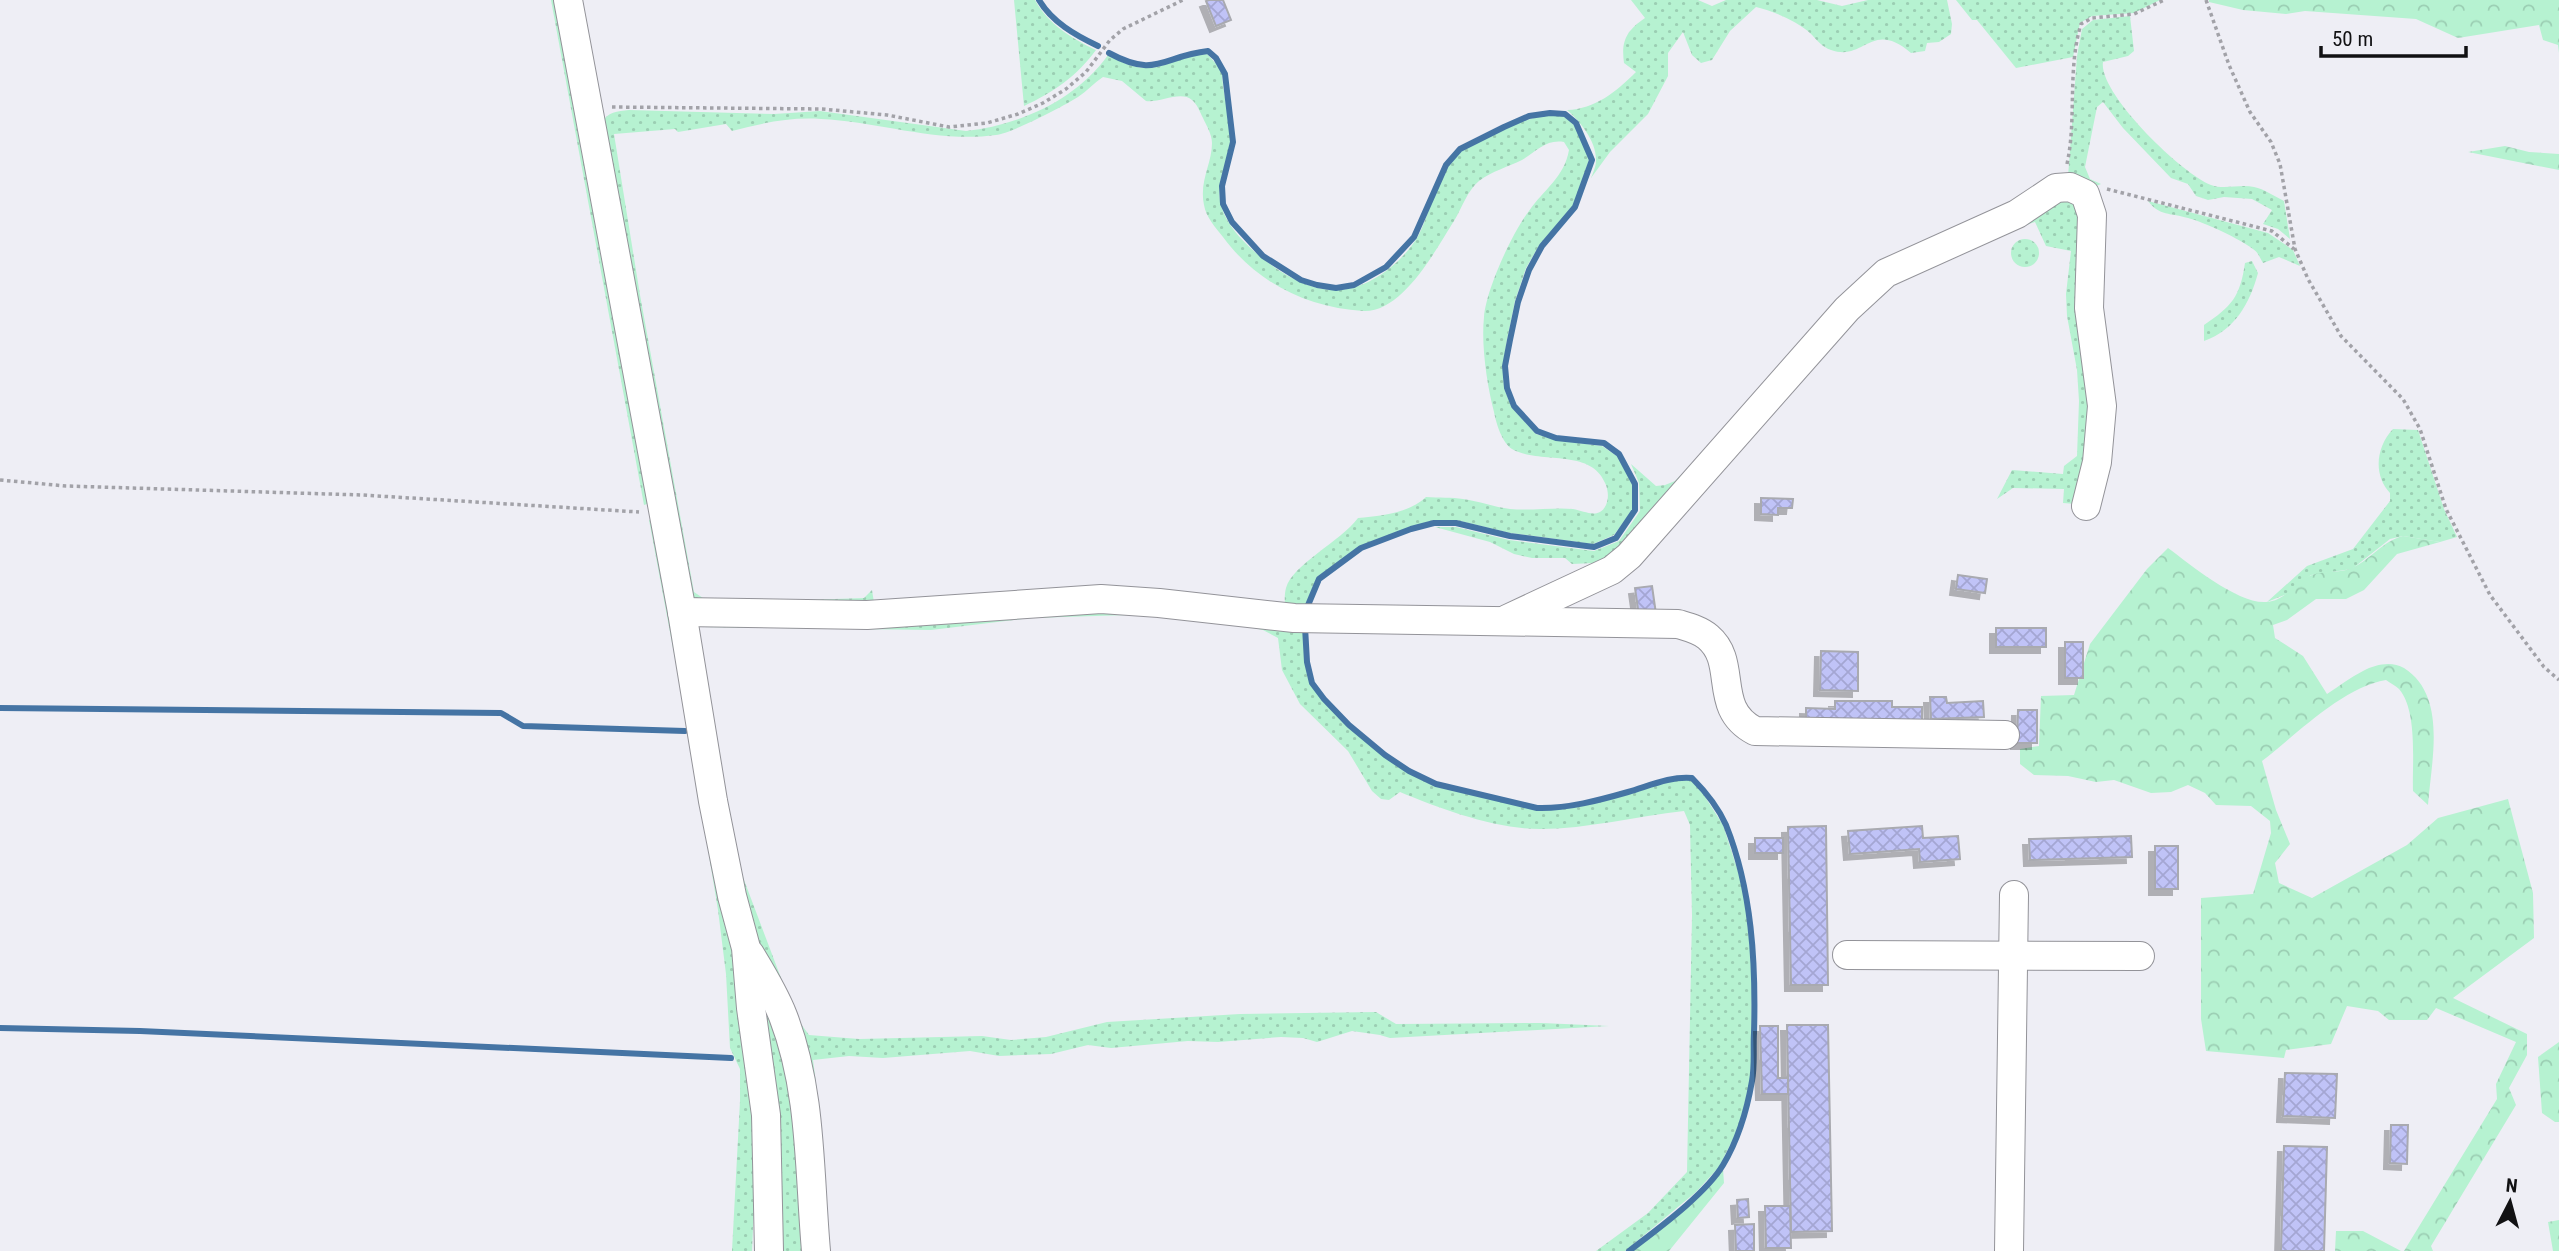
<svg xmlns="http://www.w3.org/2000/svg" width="2559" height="1251" font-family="'Roboto Condensed',sans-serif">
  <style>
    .grass { fill: url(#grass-dots) }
    .forest { fill: url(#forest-crowns) }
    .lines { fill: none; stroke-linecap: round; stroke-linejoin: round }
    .stream { stroke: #4574a4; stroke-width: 6 }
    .building { fill: url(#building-cross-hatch); stroke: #a9aab0; stroke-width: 2; filter: url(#shadow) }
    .minor-casing { stroke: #939399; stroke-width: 30 }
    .path { stroke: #a2a2a8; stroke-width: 3.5; stroke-dasharray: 3.5 3.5; stroke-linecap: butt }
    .minor { stroke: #fff; stroke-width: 28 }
  </style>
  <defs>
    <pattern id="grass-dots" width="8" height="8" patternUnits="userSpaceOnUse" patternTransform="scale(1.75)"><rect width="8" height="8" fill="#b6f2d1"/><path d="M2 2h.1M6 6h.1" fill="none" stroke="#9bceb3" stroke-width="1.8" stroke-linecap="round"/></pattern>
    <pattern id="forest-crowns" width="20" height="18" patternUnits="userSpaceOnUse" patternTransform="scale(1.75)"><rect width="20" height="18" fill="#b6f2d1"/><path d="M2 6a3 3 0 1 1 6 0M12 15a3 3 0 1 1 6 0" fill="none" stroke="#9bceb3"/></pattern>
    <pattern id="building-cross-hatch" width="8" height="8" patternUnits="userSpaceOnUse" patternTransform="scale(1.75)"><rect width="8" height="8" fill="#c0c3f7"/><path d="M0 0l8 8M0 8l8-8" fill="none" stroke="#a4a6d3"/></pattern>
    <filter id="shadow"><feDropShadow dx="-6" dy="6" stdDeviation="0" flood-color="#0004"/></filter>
  </defs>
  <rect width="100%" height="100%" fill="#eeeef5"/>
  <g class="grass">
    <path d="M551,0H559L650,503L644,505Z"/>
    <path d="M1014,0H1035C1048,24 1071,38 1096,50C1077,76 1054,92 1024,106Z"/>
    <path d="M1631,0H1698L1712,6L1726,0H1817L1842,6L1868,0H1947L1952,24L1951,34L1939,42L1927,43L1925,51L1911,53C1871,19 1865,62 1831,50C1822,47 1817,40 1810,33C1797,21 1773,11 1756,7L1730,31L1712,60L1701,63L1692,55L1683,32L1668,53V76L1648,114L1610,152L1591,178C1593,173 1596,166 1596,161C1597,142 1580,121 1567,110C1595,109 1616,92 1636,72L1624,63C1621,41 1626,31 1645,18Z"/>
    <path d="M1956,0H2160L2134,13L2092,16L2080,23L2073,57L2016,68L1977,20H1972Z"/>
    <path d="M2130,16L2134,51L2128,56L2103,62C2098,93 2182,174 2211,185C2224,190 2240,184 2254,187C2264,189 2274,196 2284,201L2290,239L2278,229L2263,224L2272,210L2252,199L2224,197L2208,200L2196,196L2188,184L2171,178L2123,128L2103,102L2097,107L2085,167L2090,179L2101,184L2089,189L2068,177L2077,56L2082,29L2093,20Z"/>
    <path d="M1207,54L1220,68L1222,74C1223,97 1232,121 1230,143C1228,164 1215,183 1221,205C1228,232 1258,256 1280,271C1296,281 1315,290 1335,290C1366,291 1401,264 1417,238C1430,215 1433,187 1449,165C1453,160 1458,153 1463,150C1483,137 1539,109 1562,116C1577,121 1586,146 1589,160L1573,206L1540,244L1526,268L1515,301L1507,340L1503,366L1504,388L1512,408L1536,434L1556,440L1602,446L1617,456L1632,484L1633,509L1614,535L1593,544L1510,533L1456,520H1434L1410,527L1360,546L1317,577L1302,613L1285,610C1285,603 1284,595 1286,588C1292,565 1341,541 1358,518C1380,516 1410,513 1426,497C1439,498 1452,497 1463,499C1479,501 1494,507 1510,509C1531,511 1555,507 1573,509C1585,511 1599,520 1606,505C1609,498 1608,491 1606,485C1592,447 1541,465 1512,449C1502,443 1496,423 1494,412C1487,385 1481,345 1484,317C1486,290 1512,233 1529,211C1544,189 1564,178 1569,150L1564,142C1546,139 1537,151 1522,160C1508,167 1492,171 1479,181C1467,191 1462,208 1454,221C1436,249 1403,313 1363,311C1307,308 1256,282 1223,237C1215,227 1206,217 1204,205C1199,181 1212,164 1212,143C1212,134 1206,125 1203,118C1200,112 1197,104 1192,100C1181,90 1160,103 1146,101L1122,81L1103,77C1094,83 1087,91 1078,97C1064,106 1012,133 996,135C937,143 880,122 821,119C790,117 762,123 732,131L726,124L678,132L675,129L614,134L640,295L694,592L703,598L806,600L864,598L872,590L875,609L693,601L601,123C608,112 617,111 629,110L774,114L820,111L966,131C1020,125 1076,100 1108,55C1158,83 1161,58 1207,54Z"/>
    <path d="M2053,198L2081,201L2094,419L2076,504L2063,503L2064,489L2013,488L1997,499L2012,470L2063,474L2064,466L2077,456L2079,401L2077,370L2067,316L2066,294L2071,251L2046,246L2035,222L1929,260Z"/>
    <path d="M2148,201L2268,233L2293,250L2300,266L2279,257L2263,263C2260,258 2258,252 2253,249C2240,239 2204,222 2188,218C2171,213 2159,216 2148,201Z"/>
    <circle cx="2025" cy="253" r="14"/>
    <path d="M2252,261L2258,273C2250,303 2235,330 2204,341V325C2232,306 2240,297 2245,263Z"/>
    <path d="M1889,266L1628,550L1499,611L1594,563L1572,564L1565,558H1532L1514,554L1490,542L1435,527H1456L1509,540L1594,551L1619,541L1640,511L1639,483L1631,464L1656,486L1665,485L1675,481Z"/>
    <path d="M2393,429L2418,430L2444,509L2457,537L2440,542L2403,536L2390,539L2352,569L2311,575L2287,594L2267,602L2307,566L2353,549L2390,501V493C2373,475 2376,447 2393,429Z"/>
    <path d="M649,520L659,521L729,901L757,1137L752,1251H732L740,1101V1069L730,1048L726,974L718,910L688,728Z"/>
    <path d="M1061,605L1303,627L1306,643L1305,663L1310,683L1322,700L1348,726L1384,757L1408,773L1435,786L1537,810C1568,811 1603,802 1633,793C1652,787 1671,779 1691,779L1702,792L1723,825L1744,890L1752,968L1751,1078L1739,1127L1719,1167L1696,1192L1625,1251H1596L1648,1213L1687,1172L1692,916L1690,825L1684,811C1636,816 1588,829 1540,829C1495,829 1441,809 1400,792L1389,800L1381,799L1372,791L1348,751L1300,704L1282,670L1278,638L1263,630L1219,621L1128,615L1031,618L931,630L703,627L709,621Z"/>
    <path d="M741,872L781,978L801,1024L809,1035L859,1039L982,1036L1011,1040L1046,1037L1107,1022L1240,1014L1376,1012L1396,1024L1542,1023L1609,1026L1390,1038L1380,1035L1352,1031L1317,1042L1303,1038L1281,1037L1218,1042L1188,1041L1111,1048L1088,1045L1051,1054L999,1056L970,1051L883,1058L849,1056L813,1060L818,1099L816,1182L752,933Z"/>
    <path d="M766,1011L772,1013L784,1035L810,1251H775L761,1015Z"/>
  </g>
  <g class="forest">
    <path d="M2209,0H2559V53L2558,45L2543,40L2539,25L2458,38L2416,19L2305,11L2286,14L2243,10L2209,2Z"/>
    <path d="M2505,146L2529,152L2559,154V170L2468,152Z"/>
    <path d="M2403,536L2440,542L2397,554L2364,590L2346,599H2316L2287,620L2273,625L2275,638L2303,656L2327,694C2339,686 2351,677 2363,671C2376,664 2392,661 2404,668C2448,696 2431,762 2428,805L2413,791C2412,764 2418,711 2399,689C2396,686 2390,683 2386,680C2343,687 2297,734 2262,761L2276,810L2290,844L2275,863L2279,883L2312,898L2407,845L2438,818L2508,799L2533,893L2534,938L2453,998L2527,1034V1055L2509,1088L2516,1105L2431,1246L2433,1251H2404L2497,1099L2496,1084L2516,1042L2436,1008L2427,1020H2389L2378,1011L2347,1006L2331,1044L2286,1050L2284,1058L2206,1051L2201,1019V898L2253,894L2271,833L2270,821L2251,806L2216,805L2205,793L2188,785L2171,792L2151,793L2114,780L2096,782L2068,776L2034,775L2020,764V749L2039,746L2041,696L2074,695L2090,644L2147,569L2168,548C2191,565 2238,604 2266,602C2286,601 2296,581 2312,575C2325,570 2341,574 2354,567C2372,558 2383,541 2403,536Z"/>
    <path d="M2559,1042V1122H2555L2542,1113L2538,1057Z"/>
    <path d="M1723,1169L1724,1183L1669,1251H1633L1699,1196Z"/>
    <path d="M2559,1220V1251H2553L2548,1222Z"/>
    <path d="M2336,1231H2363L2401,1251H2335Z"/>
  </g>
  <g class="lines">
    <g class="stream">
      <path d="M1039,0C1052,22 1075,35 1098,46"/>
      <path d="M1109,53C1157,79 1162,56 1208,51L1216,58L1225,74L1233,142L1222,186L1223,204L1232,222L1263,256L1301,280L1317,285L1336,288L1354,285L1386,267L1414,237L1446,165L1460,149L1504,127L1529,116L1550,113L1565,114L1576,123L1592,160L1575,207L1542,246L1529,270L1518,302L1510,340L1505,366L1507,388L1514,406L1537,431L1556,438L1604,443L1619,454L1635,484V510L1616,538L1594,547L1510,536L1456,523H1434L1411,529L1361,548L1319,579L1306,610"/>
      <path d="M1305,627L1307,662L1312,683L1324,699L1349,725L1385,755L1409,771L1436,784L1537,808C1567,809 1600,800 1628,792C1649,786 1670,776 1692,778C1705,791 1718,807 1726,825C1752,890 1756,963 1754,1033C1753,1049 1755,1065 1752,1081C1747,1110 1738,1140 1723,1165C1705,1195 1656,1230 1629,1251"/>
      <path d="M0,708L501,713L523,726L685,731"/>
      <path d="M0,1028L140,1031L731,1058"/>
    </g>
  </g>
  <g class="building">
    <path d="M1209,0H1223L1231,20L1216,26L1206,1Z"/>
    <path d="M1761,498L1793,499L1792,508H1778V515L1761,514Z"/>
    <path d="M1958,575L1987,579L1985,593L1956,589Z"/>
    <path d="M1652,586L1656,614L1639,616L1635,588Z"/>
    <rect x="1996" y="628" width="50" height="19"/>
    <rect x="2065" y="642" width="18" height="36"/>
    <path d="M1821,651L1858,652V691L1820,690Z"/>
    <path d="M1930,697H1946L1947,703L1983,701L1984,717L1931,719Z"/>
    <path d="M1835,701H1892V707H1922V721L1806,720V708L1835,709Z"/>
    <path d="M2018,710H2037V743H2017Z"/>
    <path d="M1826,826L1828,985H1791L1788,827Z"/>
    <path d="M1922,826L1923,838L1958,836L1960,859L1920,862L1919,849L1850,854L1848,831Z"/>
    <path d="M2131,836L2132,857L2030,860L2029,839Z"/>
    <rect x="1755" y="838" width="28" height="15"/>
    <rect x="2155" y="846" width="23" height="43"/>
    <path d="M1787,1025H1828L1832,1231L1791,1232Z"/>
    <path d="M1760,1026H1778V1078H1788V1094H1762Z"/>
    <path d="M2285,1073L2337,1074L2335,1118L2283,1116Z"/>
    <path d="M2391,1125H2408L2407,1164L2390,1163Z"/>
    <path d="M2284,1146L2327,1147L2324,1251H2281Z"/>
    <path d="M1748,1199L1749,1217L1738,1218L1737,1200Z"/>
    <path d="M1765,1206H1790L1791,1248H1766Z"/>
    <path d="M1754,1224V1251H1736L1735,1225Z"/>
  </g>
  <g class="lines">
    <g class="minor-casing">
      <g id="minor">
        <path d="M568,0L682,612L713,801L732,896L746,948L751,1008L766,1115L769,1251"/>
        <path d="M682,612L867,615L1101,599L1159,603L1294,618L1678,624C1688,627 1700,630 1708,637C1739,663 1711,708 1755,731L2005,735"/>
        <path d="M1507,619L1612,570L1629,556L1847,309L1886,273L2017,214L2056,188L2070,187L2085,194L2092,215L2089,308L2102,406L2097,462L2086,506"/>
        <path d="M750,954C762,974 774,993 783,1016C812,1091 809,1172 816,1251"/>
        <path d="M1847,955L2140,956"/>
        <path d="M2009,1251L2014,895"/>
      </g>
    </g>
    <g class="path">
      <path d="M2206,0L2229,65L2250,112L2271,142L2280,164L2295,249L2308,279L2341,336L2403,399L2420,429L2446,509L2490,595L2544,667L2559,680"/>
      <path d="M612,107L822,109L887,115L949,127L987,123L1018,114L1043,103L1066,89L1086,72L1110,40L1123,29L1183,0"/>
      <path d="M2067,164C2077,118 2067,70 2081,24L2092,18L2134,14L2164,0"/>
      <path d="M2107,189L2272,231L2294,249"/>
      <path d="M0,480L66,486L362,495L639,512"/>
    </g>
    <use href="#minor" class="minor"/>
  </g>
  <g transform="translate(2510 1202) rotate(6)" stroke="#eeeef5" stroke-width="5" paint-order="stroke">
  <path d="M0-5L12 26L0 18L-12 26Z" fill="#111113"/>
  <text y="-10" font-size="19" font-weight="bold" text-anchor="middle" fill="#111113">N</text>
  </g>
  <path d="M2321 46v10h145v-10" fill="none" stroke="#111113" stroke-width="3.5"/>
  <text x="2332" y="46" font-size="21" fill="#111113" stroke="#eeeef5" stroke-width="5" paint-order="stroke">50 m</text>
</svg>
